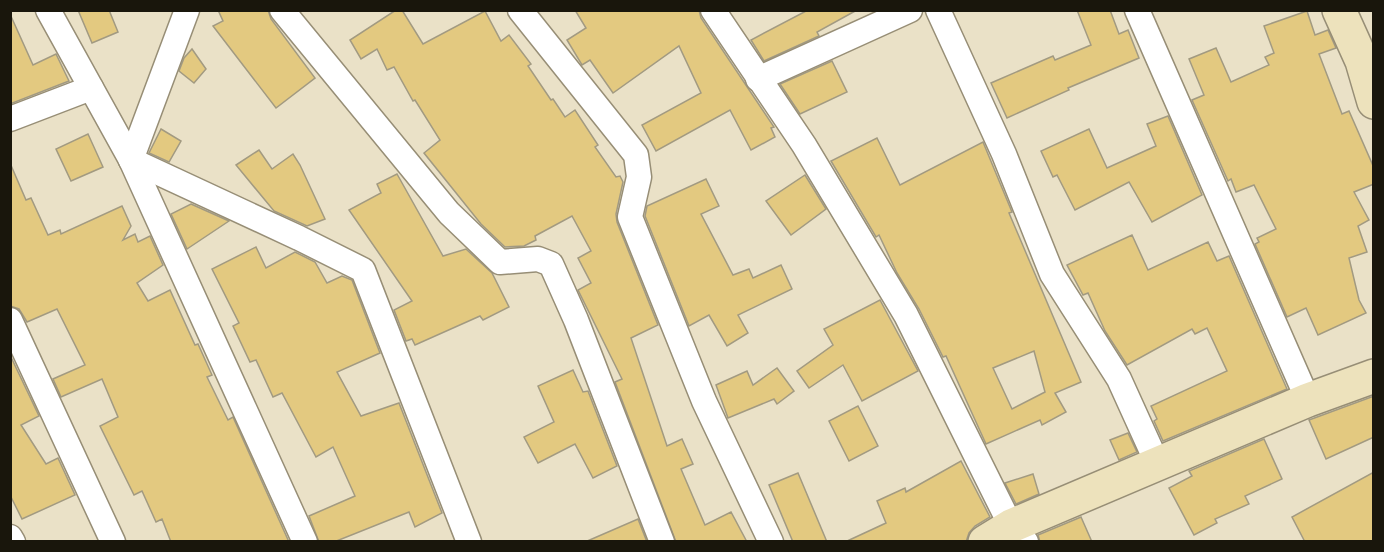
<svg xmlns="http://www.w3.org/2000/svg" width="1384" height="552" font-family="Rubik,sans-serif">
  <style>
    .building { fill: #e3c980; stroke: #a29a81; stroke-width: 1.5; fill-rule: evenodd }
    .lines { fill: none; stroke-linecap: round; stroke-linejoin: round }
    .street-casing { stroke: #978e76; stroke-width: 27 }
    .secondary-casing { stroke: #978e76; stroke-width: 36 }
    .street { stroke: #fff; stroke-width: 24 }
    .secondary { stroke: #ede2bc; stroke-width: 33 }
  </style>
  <rect width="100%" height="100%" fill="#eae1c7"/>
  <g class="building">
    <path d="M78,10H109L118,32L92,43Z"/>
    <path d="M218,10H268L271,19L315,78L276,108L213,26L223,21Z"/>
    <path d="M396,10H402L423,44L485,11L501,41L509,35L531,64L528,66L551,100L553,99L565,117L575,110L598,145L595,147L616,177L620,176L623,182L616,214L617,222L658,325L631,338L667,446L682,439L693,464L681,469L705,525L731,512L747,542H676L615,382L622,379L578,290L591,283L578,258L591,251L572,216L535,236L536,240L524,246L505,247L481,224L424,153L440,140L415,100L413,101L394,67L387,70L377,49L361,59L350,40Z"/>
    <path d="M575,10H699L701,18L774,127L771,128L775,137L751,150L730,110L656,151L642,125L701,93L679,46L613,93L590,60L582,65L567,40L586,28Z"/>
    <path d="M808,10H857L817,32L819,36L764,61L751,40Z"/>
    <path d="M1077,10H1110L1119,34L1128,30L1139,58L1068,88L1069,90L1007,118L991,83L1053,56L1055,60L1091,45Z"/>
    <path d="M1307,11L1315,35L1328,30L1336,48L1319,54L1342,114L1349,111L1374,168V184L1354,192L1369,220L1358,226L1367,252L1349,258L1359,300L1366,313L1318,335L1306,308L1287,317L1255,244L1259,242L1257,238L1276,229L1254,185L1236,192L1231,179L1228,181L1192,100L1204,95L1189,59L1216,48L1231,82L1269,65L1265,57L1274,53L1264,26Z"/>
    <path d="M10,14L33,65L56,54L69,81L10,104Z"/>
    <path d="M192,49L206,69L194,83L179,71L184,58Z"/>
    <path d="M832,61L847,92L800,114L780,84Z"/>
    <path d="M1168,116L1202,195L1152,222L1129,182L1075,210L1057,175L1053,177L1041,151L1089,129L1107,168L1156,146L1147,124Z"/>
    <path d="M161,129L181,141L169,162L149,153Z"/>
    <path d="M88,134L103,167L71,181L56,149Z"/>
    <path d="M877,138L900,185L983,142L1012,212L1009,213L1081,382L1055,393L1066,412L1042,425L1040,420L986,444L946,356L943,357L919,309L897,273L879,235L876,237L831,161ZM1034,351L1045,392L1012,409L993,368Z"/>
    <path d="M259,150L272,169L293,154L300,165L325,219L307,226L274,211L236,165Z"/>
    <path d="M10,163L26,200L31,198L48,235L60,230L61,234L122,206L131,226L123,240L135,234L138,242L150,236L163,265L137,283L148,301L170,290L195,345L198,344L212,375L207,377L228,420L233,417L289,542H171L162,519L156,522L142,491L134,495L100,426L118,417L102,379L61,397L53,379L85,365L57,309L27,322L19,309L10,306Z"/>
    <path d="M397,174L443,256L466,249L492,273L509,307L483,320L480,316L415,345L412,339L406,341L394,310L412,301L349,210L381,193L377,184Z"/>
    <path d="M805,175L826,209L791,235L766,201Z"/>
    <path d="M706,179L719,206L701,214L733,275L749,269L753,278L781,265L792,289L738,315L748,333L727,346L709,315L689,326L645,216L647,206Z"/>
    <path d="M191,204L229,221L187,249L171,214Z"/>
    <path d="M1132,235L1148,270L1208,242L1217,261L1229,256L1287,389L1163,441L1154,421L1157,419L1151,406L1227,371L1207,328L1195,334L1192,329L1127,365L1105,331L1088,293L1083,295L1067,265Z"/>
    <path d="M256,247L266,268L295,252L315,262L327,283L342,276L352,280L380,353L337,372L361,416L399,403L442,513L415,527L409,512L334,542H319L309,516L355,496L333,447L316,457L282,393L273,397L256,360L250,362L233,326L239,323L212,269Z"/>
    <path d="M880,300L918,371L862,401L843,365L809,388L797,371L833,345L824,329Z"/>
    <path d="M10,355L39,416L21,425L46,464L58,458L75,495L22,519L10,495Z"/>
    <path d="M777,368L794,391L777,404L774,399L728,418L716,385L747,371L753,385Z"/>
    <path d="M573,370L583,392L588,391L617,466L593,478L575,444L538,463L524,437L554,422L538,386Z"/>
    <path d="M1374,396V437L1326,459L1309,420Z"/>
    <path d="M858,406L878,446L849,461L829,421Z"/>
    <path d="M1128,433L1137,452L1119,460L1110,440Z"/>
    <path d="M1264,439L1282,479L1245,496L1249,504L1215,519L1217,523L1194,535L1169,488L1192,476L1189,471Z"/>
    <path d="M961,461L990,517L975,526L969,533L966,542H845L886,523L877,501L905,488L906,492Z"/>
    <path d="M1374,472V542H1305L1292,517Z"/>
    <path d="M798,473L827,542H793L769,485Z"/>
    <path d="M1033,474L1039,494L1016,504L1005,483Z"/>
    <path d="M1081,517L1092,542H1040L1038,535Z"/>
    <path d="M638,519L647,542H585Z"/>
  </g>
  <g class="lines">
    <g class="street-casing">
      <g id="street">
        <path d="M48,10L131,160L305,542"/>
        <path d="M282,10L449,213L500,262L538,259L551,264L576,320L662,542"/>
        <path d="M520,10L636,155L639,177L630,217L704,401L771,542"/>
        <path d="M713,10L804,145L906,315L1011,526L1026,542"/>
        <path d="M938,10L1004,154L1052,274L1119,379L1158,465"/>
        <path d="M1137,10L1308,400"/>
        <path d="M758,79L910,10"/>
        <path d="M10,119L91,88"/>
        <path d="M131,160L299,238L363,270L469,542"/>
        <path d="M131,160L187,10"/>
        <path d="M10,320L113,542"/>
        <path d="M10,537L13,542"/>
      </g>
    </g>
    <g class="secondary-casing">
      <g id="secondary">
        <path d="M1339,10L1362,61L1374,102"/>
        <path d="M985,542L1011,526L1308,400L1374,376"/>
      </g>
    </g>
    <use href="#street" class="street"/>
    <use href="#secondary" class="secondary"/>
  </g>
  <rect width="1384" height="552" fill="none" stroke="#19160c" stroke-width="24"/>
</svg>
